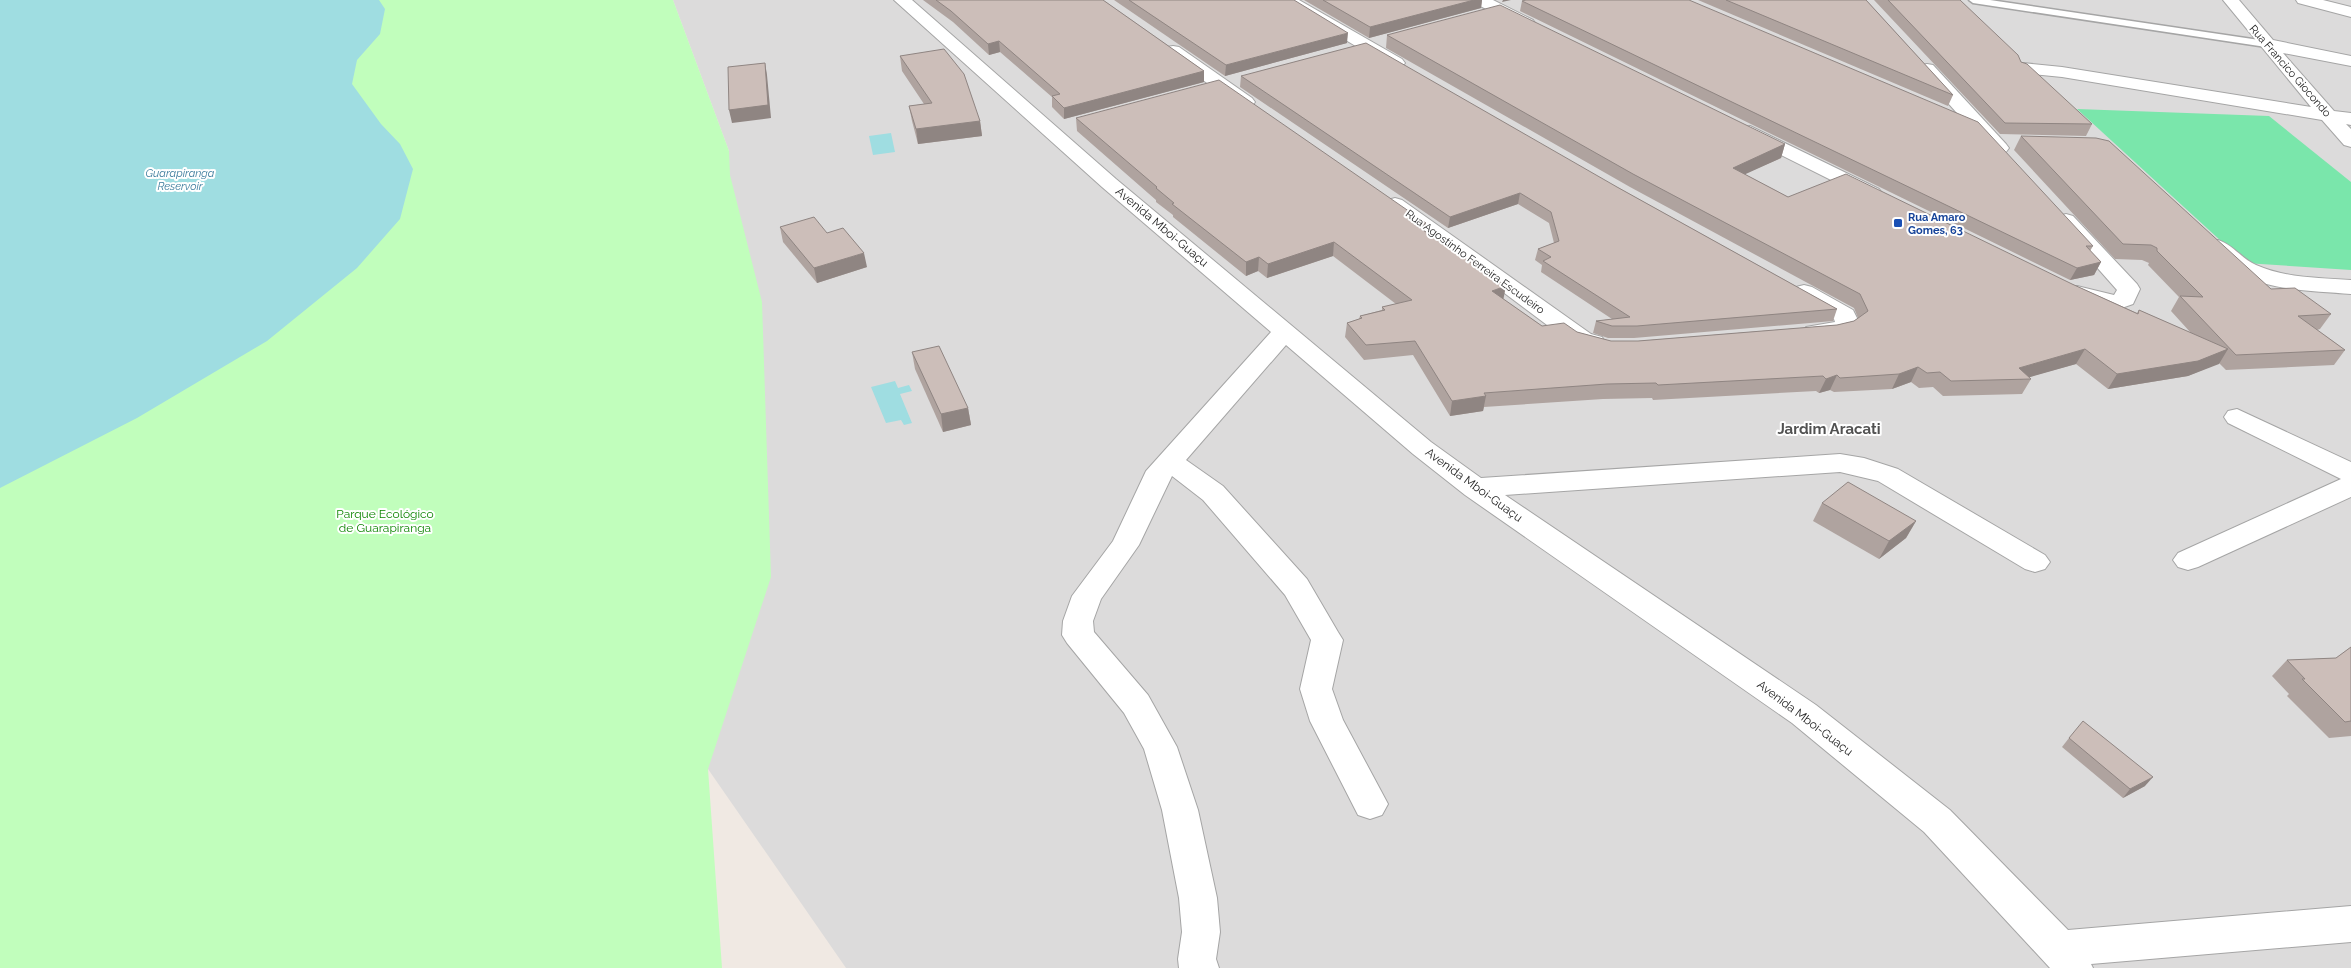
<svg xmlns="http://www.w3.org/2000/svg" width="2351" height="968" font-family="Raleway,sans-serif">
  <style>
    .residential { fill: #dcdbdb }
    .park { fill: #c1febc }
    .pitch { fill: #7ae6ab }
    .water { fill: #9fdde1 }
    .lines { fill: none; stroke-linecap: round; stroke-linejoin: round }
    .service-casing { stroke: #a5a5a5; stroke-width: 3 }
    .minor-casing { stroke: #a5a5a5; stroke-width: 2 }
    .service { fill: #fff; fill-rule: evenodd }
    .minor { fill: #fff; fill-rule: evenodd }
    .wall { fill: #afa39f }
    .shaded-wall { fill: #8f8582 }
    .building { fill: #ccbeb9; stroke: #8f8582 }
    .transit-dot { fill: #1a4fb4; stroke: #fff; stroke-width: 2 }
    .labels { text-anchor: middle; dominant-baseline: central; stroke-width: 4; stroke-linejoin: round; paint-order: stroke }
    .far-street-label { font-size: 11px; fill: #1e1e1e; stroke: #fff }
    .far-water-label { font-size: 11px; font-style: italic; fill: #3b7b9c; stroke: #fff }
    .far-transit-label { font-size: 11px; font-weight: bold; fill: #164399; stroke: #fff; text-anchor: start }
    .street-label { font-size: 12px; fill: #1e1e1e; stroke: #fff }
    .park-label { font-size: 12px; fill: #0d8502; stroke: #fff }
    .quarter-label { font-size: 15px; font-weight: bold; fill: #515151; stroke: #fff }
  </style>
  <rect width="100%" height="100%" fill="#f0e9e3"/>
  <path class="residential" d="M673,0H2351V968H846L708,769L729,151Z"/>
  <path class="park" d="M0,0H673L729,151L730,175L762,302L771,577L708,769L722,968H0Z"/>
  <path class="pitch" d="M2077,109L2269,116L2351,182V270L2245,263Z"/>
  <g class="water">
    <path d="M0,0H379L385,9L380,34L357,60L352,84L381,124L400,144L413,169L400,219L357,268L267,341L137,418L0,488Z"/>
    <path d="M891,133L895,152L873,155L869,136Z"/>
    <path d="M895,381L898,388L909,385L912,391L900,394L912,423L904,425L901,420L886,423L871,387Z"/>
  </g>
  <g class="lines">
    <g class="service-casing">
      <path id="service" d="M1969,0H1990L2266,41L2271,44L2266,47L1973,3Z"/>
    </g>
    <g class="minor-casing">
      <g id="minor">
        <path d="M894,0H912L1116,179L1431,442L1481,478L1840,454L1864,458L1898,469L2045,555L2050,562L2045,569L2035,572L2025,569L1878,481L1840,472L1505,495L1816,705L1950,810L2068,930L2351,906V942L2091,964L2093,968H2050L1924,832L1792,723L1465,495L1413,454L1286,345L1186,460L1223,486L1307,579L1338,632L1343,640L1332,689L1343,720L1388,804L1382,815L1370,819L1358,815L1310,721L1300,689L1311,640L1285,595L1203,500L1172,476L1139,545L1101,599L1093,621L1094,632L1148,695L1177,747L1198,810L1217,898L1220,932L1216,959L1219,968H1179L1178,959L1182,932L1179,898L1162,810L1144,749L1124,713L1067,643L1062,635L1063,621L1072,596L1113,541L1146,471L1271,332L1102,187Z"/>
        <path d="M1280,0H1299L1402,59L1405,63L1402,67H1390Z"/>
        <path d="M1472,0H1493L1533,20L1535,23L1533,26H1521L1474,3Z"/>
        <path d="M2223,0H2239L2273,40L2351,56V66L2283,53L2334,111L2351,113V125L2346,124L2351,129V147L2344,145L2322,120L2062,77L2023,73L2017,72L2014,68L2017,64L2023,63L2062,67L2311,107Z"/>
        <path d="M2296,0H2323L2351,7V17L2298,3Z"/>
        <path d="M1173,46L1179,47L1252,98L1255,102L1252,106H1240L1167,55L1164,51L1167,47Z"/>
        <path d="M1927,64L1933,65L2006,144L2009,148L2006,152H1992L1921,73L1918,69L1921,65Z"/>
        <path d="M1750,126L1879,189L1882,193L1879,197L1872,199L1865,197L1743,136L1740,132L1743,128Z"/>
        <path d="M1395,198L1402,200L1591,334L1602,337L1605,342L1602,347C1584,351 1572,344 1559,334L1459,259L1388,208L1385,204L1388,200Z"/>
        <path d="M2066,214L2073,216L2137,284L2140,289L2133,304L2116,310L2069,298L2066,293L2069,288L2077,286L2114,295L2117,290L2055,220L2059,216Z"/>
        <path d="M2218,240C2232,244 2242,259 2256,265C2285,278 2320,278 2351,280V294C2304,290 2237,291 2207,247L2210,242Z"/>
        <path d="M1804,285L1812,287L1853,310L1860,324C1850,339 1822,341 1806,337L1802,332L1806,327L1835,322L1834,319L1796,297L1793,292L1796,287Z"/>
        <path d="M2237,409L2351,462V497L2198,567L2188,570L2178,567L2173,560L2178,553L2341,479L2228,423L2224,417L2228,411Z"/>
      </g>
    </g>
    <use href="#service" class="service"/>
    <use href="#minor" class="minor"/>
  </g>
  <g class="wall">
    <path d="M923,0H1103L1204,71V82L1064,119L1052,107V97L1000,52L989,55L953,22Z"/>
    <path d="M1114,0H1294L1347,43L1225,76Z"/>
    <path d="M1304,0H1482L1481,8L1369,38Z"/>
    <path d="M1698,0H1866L1953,95L1948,106Z"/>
    <path d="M1874,0H1960L2021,62L2092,124L2086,136L2000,134Z"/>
    <path d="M1522,1L2093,246L2090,251L2101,262L2094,275L2070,280L1520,11Z"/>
    <path d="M1387,35L1785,144L1781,158L1744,174L1788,197L2072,284L2137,313L2139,310L2191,333L2171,311L2179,297L2148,265L2149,263L2142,260L2115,259L2014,150L2021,136L2271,289L2331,314L2320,329L2317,330L2345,350L2334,365L2226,370L2219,363L2188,376L2108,389L2076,364L2028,377L2031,379L2022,394L1943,396L1933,387L1919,388L1911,382L1892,389L1834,392L1830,390L1819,393L1816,391L1653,400L1652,398L1603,399L1484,407L1483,411L1450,416L1413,355L1364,360L1345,337L1347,323L1359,319L1360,316L1382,310V307L1396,304L1333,256L1267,278L1258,271L1246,276L1173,217V215L1156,202V200L1077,131L1076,118L1425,231L1503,299L1542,326L1577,332L1611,341H1638L1837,325L1854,321L1858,318L1854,308L1630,187L1386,48Z"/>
    <path d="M900,56L980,121L982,136L918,144L912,121L909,106L924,104L902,71Z"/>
    <path d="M1241,76L1617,187L1837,309L1833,321L1634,338H1608L1593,333L1596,321L1612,319L1541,272L1542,265L1535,260L1538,249L1554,243L1549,223L1518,204L1448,228L1240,87Z"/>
    <path d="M780,227L867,267L817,283L783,242Z"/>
    <path d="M912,352L968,408L971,425L943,432L915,369Z"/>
    <path d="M1822,503L1916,521L1906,538L1879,559L1813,521Z"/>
    <path d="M2351,647V736L2329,738L2287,696L2289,694L2272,676L2287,660L2336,658Z"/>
    <path d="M2069,738L2145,786L2123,798L2062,747Z"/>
  </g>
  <g class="shaded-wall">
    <path d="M1474,0H1482L1481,8L1369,38L1370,27Z"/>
    <path d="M1503,0H1511L1502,2Z"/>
    <path d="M1348,33L1347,43L1225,76L1226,65Z"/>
    <path d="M999,41L1000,52L989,55L988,44Z"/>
    <path d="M765,63L767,75L771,118L732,123L729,110Z"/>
    <path d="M1204,71V82L1064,119V108Z"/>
    <path d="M980,121L982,136L918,144L916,129Z"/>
    <path d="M1785,144L1781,158L1728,182L1733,168Z"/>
    <path d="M1520,193L1518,204L1448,228L1450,217Z"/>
    <path d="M1426,223L1424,237L1417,226Z"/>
    <path d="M1334,242L1333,256L1267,278L1268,264Z"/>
    <path d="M864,253L867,267L817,283L814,268Z"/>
    <path d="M1259,257L1258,271L1246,276V262Z"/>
    <path d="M2101,262L2094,275L2070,280L2077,268Z"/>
    <path d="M1506,286L1503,301L1492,291Z"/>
    <path d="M2085,349L2076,364L2020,380L2019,368Z"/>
    <path d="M2228,349L2219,364L2188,376L2108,389L2117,374Z"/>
    <path d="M1918,367L1911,382L1892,389L1899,374Z"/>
    <path d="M1837,375L1830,390L1819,393L1826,379Z"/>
    <path d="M1486,396L1483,411L1450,416L1452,401Z"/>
    <path d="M968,408L971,425L943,432L941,414Z"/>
    <path d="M1916,521L1906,538L1879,559L1889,541Z"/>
    <path d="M2153,777L2145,786L2123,798L2130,789Z"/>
  </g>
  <g class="building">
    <path d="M936,0H1103L1204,71L1064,108L1052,96L1060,94L999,41L988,44L951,11Z"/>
    <path d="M1129,0H1294L1348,33L1226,65Z"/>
    <path d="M1323,0H1474L1370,27Z"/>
    <path d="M1526,0H1689L1978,122L2093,246H2086L2101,262L2077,268L1522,1Z"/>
    <path d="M1726,0H1866L1953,95Z"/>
    <path d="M1888,0H1960L2018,55L2021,62L2027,64L2092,124L2005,123Z"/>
    <path d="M1500,5L1785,144L1733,168L1788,197L1846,174L2072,284L2138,314L2139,310L2228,349L2198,361L2117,374L2085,349L2019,368L2031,379L1951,381L1940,372L1927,373L1918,367L1899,374L1840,378L1837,375L1826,379L1823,376L1658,385L1656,383L1607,384L1484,393L1486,396L1452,401L1415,341L1366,345L1347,323L1362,318L1360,316L1385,310L1382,307L1412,300L1334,242L1268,264L1259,257L1246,262L1172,204L1174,203L1156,188L1157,187L1076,118L1219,80L1426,223L1417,226L1506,286L1492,291L1542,326L1564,323L1577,332L1611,341H1638L1837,325L1854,321L1868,311L1860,294L1633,174L1387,35Z"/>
    <path d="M1366,43L1617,187L1837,309L1637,326H1612L1596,321L1630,317L1543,261L1551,257L1538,249L1559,241L1551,212L1520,193L1450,217L1241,76Z"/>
    <path d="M944,49L964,74L980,121L916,129L909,106L932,103L900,56Z"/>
    <path d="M765,63L768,105L729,110L728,67Z"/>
    <path d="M2021,136L2096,138L2109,141L2271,289L2295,288L2331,314L2298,316L2345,350L2236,355L2180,296L2203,297L2157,251V248L2151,245L2123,244Z"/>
    <path d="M814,217L827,233L843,228L864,253L814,268L780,227Z"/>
    <path d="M939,346L968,408L941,414L912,352Z"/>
    <path d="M1848,482L1916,521L1889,541L1822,503Z"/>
    <path d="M2351,647V721L2345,722L2302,679H2305L2287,660L2336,658Z"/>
    <path d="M2083,721L2153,777L2130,789L2069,738Z"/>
  </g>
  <rect class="transit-dot" x="1893" y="218" width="10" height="10" rx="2.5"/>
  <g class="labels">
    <g class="far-street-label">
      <text transform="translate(2290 71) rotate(49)">Rua Francico Giocondo</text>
      <text transform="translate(1475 262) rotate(36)">Rua Agostinho Ferreira Escudeiro</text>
    </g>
    <g class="far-water-label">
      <text x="180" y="173">Guarapiranga<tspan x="180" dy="13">Reservoir</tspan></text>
    </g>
    <g class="far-transit-label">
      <text x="1908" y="217">Rua Amaro<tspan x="1908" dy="13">Gomes, 63</tspan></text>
    </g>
    <g class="street-label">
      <text transform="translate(1162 227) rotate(40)">Avenida Mboi-Guaçu</text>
      <text transform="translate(1474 485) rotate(36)">Avenida Mboi-Guaçu</text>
      <text transform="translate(1805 718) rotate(37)">Avenida Mboi-Guaçu</text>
    </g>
    <g class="park-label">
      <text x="385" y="514">Parque Ecológico<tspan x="385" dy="14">de Guarapiranga</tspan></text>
    </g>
    <g class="quarter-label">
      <text x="1829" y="429">Jardim Aracati</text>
    </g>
  </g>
</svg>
